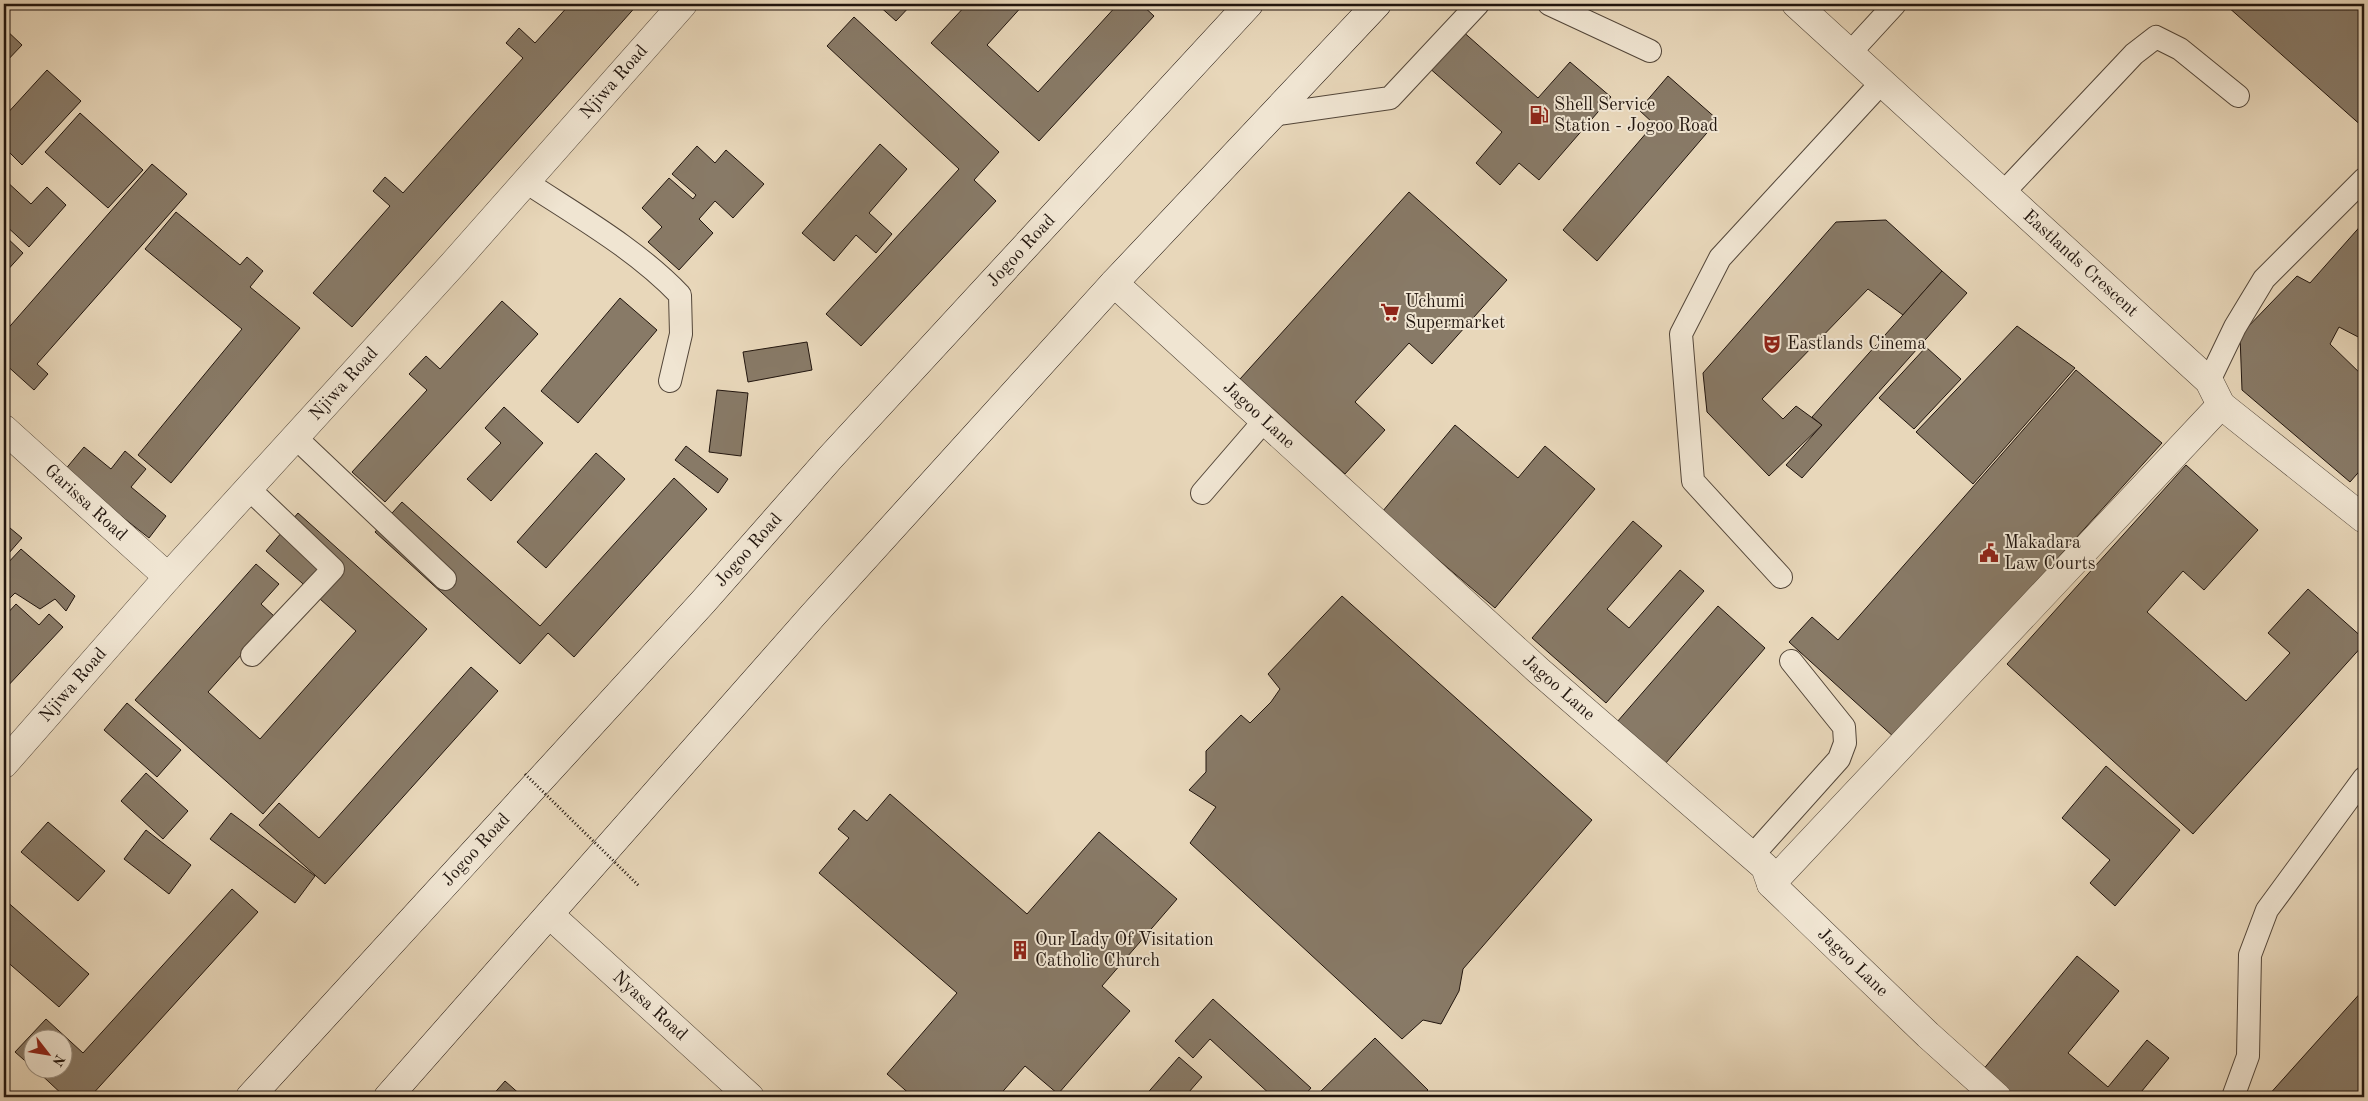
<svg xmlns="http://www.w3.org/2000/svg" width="2368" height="1101" font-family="'Old Standard TT',serif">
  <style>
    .building { fill: #887a67; stroke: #21150e }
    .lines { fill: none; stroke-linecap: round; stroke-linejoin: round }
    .service-casing { stroke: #534639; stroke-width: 24 }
    .minor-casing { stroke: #534639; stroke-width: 29 }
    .tertiary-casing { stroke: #534639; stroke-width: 29 }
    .secondary-casing { stroke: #21150e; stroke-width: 29 }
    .service { stroke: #f0e5d2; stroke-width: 22 }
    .minor { stroke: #f0e5d2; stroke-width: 28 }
    .tertiary { stroke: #f0e5d2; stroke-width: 28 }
    .secondary { stroke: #f0e5d2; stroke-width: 28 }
    .path-bridge { stroke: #21150e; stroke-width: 3; stroke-dasharray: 1 2.5; stroke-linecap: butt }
    .labels { text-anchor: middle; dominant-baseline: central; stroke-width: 4; stroke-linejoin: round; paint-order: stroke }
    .street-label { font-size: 18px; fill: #21150e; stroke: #f0e5d2 }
    .poi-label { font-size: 18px; fill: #21150e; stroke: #f0e5d2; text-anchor: start }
  </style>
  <rect width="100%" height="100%" fill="#e8d7ba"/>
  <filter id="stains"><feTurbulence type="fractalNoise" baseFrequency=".004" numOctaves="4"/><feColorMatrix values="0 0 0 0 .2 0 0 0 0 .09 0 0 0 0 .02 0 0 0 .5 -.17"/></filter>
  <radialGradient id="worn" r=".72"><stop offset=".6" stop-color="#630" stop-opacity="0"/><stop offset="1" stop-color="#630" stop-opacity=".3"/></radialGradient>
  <g class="building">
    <path d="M570,4H638L352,327L313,293L390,206L373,191L385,177L403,193L523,58L506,43L519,28L535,43Z"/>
    <path d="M877,4H912L896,21Z"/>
    <path d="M967,4H1024L987,45L1038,92L1118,4H1141L1154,16L1039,141L931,43Z"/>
    <path d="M2228,4H2364V128L2227,6Z"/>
    <path d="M854,17L999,152L974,180L996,201L861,346L826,314L959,169L827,46Z"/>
    <path d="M4,28L22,45L4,64Z"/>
    <path d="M1460,29L1538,98L1570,62L1611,97L1539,180L1519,163L1500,185L1476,163L1502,132L1427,66Z"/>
    <path d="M47,70L81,101L22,165L4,147V117Z"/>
    <path d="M1668,76L1718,120L1597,261L1563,230L1654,124L1639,110Z"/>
    <path d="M80,113L143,170L108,208L45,152Z"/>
    <path d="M880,144L907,169L869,213L892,234L876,253L856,235L834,261L802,233Z"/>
    <path d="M697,146L715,163L726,150L764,184L733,218L715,201L699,219L713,233L679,270L648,242L662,227L642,208L669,178L693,199L696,195L672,174Z"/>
    <path d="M152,164L187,194L37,364L48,374L34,390L4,363V333Z"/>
    <path d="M4,179L31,204L47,187L66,205L29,247L4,224Z"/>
    <path d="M1409,192L1507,280L1432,364L1409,343L1355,402L1385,430L1345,474L1240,379Z"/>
    <path d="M176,212L240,265L247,257L263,271L250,287L300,328L171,483L138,455L242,329L145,249Z"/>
    <path d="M1886,220L1942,271L1903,315L1868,289L1762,399L1783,419L1796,406L1822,425L1769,476L1707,412L1703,373L1836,222Z"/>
    <path d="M2364,222V340L2339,327L2330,344L2364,377V466L2350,482L2242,390L2240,335L2297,276L2310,283Z"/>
    <path d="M4,235L23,253L4,274Z"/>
    <path d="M1942,271L1967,293L1802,478L1786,465L1822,425L1812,417Z"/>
    <path d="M620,298L657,330L578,423L541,391Z"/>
    <path d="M502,301L538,334L385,502L352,472L427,390L409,374L426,356L440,369Z"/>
    <path d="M2017,326L2075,368L1973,484L1916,432Z"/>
    <path d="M807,342L812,370L748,382L743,352Z"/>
    <path d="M1926,347L1961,379L1914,429L1879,398Z"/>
    <path d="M2076,370L2162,443L1895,738L1789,642L1812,617L1838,640Z"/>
    <path d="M717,390L748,393L741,456L709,452Z"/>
    <path d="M504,407L543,443L491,501L467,479L501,443L485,428Z"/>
    <path d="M1455,425L1518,478L1545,446L1595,489L1495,608L1382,512Z"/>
    <path d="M686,446L728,479L718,493L675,460Z"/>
    <path d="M84,447L111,469L125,451L146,469L131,487L166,516L149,538L64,471Z"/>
    <path d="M596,453L625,479L546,568L517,542Z"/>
    <path d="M2186,465L2258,530L2204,590L2183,571L2147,612L2246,701L2290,653L2268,633L2308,589L2364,639V644L2193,834L2007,664Z"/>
    <path d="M674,478L707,509L574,657L548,633L520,664L375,532L402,502L540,626Z"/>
    <path d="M298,513L427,629L263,814L135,700L256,564L279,584L261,604L275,617L208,692L260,739L356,631L266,551Z"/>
    <path d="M1633,521L1662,546L1607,609L1629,628L1680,570L1704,591L1606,703L1532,638Z"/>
    <path d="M4,523L22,538L9,553L4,548Z"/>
    <path d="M21,549L75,596L66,611L55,599L40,609L15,593L4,604V567Z"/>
    <path d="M1342,596L1592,820L1463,969L1459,991L1441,1024L1423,1020L1402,1039L1190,843L1216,807L1189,790L1206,772V751L1241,715L1250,723L1271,702L1280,689L1268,674Z"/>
    <path d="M16,604L39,625L49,614L63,627L4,690V617Z"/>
    <path d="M1718,606L1765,648L1665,764L1617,722Z"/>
    <path d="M471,667L498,691L325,884L259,825L279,803L319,838Z"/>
    <path d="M127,703L181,750L157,777L104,730Z"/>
    <path d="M2106,766L2180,830L2115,906L2090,883L2110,860L2062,818Z"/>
    <path d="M146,773L188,811L163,839L121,801Z"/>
    <path d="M890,794L1027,914L1099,832L1177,899L1102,986L1130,1011L1058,1094L1025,1066L998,1097H913L887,1074L957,993L819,873L849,838L838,829L854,810L867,821Z"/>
    <path d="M231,813L315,876L295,903L210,839Z"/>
    <path d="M48,822L105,871L78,901L21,852Z"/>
    <path d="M146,830L191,865L169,894L124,859Z"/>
    <path d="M232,889L258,912L90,1097H65L34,1068H62V1038H32V1067L15,1052L46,1019L83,1053Z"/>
    <path d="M4,899L89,974L59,1007L4,959Z"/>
    <path d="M2077,956L2119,991L2068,1053L2108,1087L2147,1040L2169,1058L2137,1097H2015L1982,1071Z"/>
    <path d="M2364,989V1097H2267Z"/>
    <path d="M1213,999L1311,1088L1303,1097H1273L1210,1039L1193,1058L1175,1041Z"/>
    <path d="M1375,1038L1428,1090L1421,1097H1315Z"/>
    <path d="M1179,1057L1202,1077L1189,1092L1196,1097H1144Z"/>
    <path d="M505,1081L523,1097H491Z"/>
  </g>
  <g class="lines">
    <g class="service-casing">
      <g id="service">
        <path d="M1549,4L1650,51"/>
        <path d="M1850,53L1895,4"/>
        <path d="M1271,115L1390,98L1478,4"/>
        <path d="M526,182C579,217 636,249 680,295L681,334L670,381"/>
        <path d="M2003,193L2134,54L2156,37L2180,49L2238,96"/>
        <path d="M2209,381L2235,327L2264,279L2364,179"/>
        <path d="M295,437L445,579"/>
        <path d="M249,489L333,569L252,655"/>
        <path d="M1202,493L1264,421"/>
        <path d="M1781,577L1693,481L1681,334L1720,258L1882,82"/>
        <path d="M1752,856L1839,759L1845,743L1844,727L1791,661"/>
        <path d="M2233,1097L2248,1056L2250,955L2267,910L2364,778"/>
      </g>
    </g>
    <g class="minor-casing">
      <g id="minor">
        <path id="s1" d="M1796,4L2209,381L2221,405L2364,519"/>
        <path id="s2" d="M1114,283L1539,671L1765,867L1771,884L1928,1035L1997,1097"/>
        <path id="s3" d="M4,429L168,577"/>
        <path id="s4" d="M4,764L168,577L454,263L683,4"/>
        <path d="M1771,884L2221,405"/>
      </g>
    </g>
    <g class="tertiary-casing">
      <g id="tertiary">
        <path id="s5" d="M550,915L750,1097"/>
      </g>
    </g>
    <g class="secondary-casing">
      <g id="secondary">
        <path id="s6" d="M250,1097L703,602L830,458L1249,4"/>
        <path d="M388,1097L813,615L1114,283L1377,4"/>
      </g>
    </g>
    <use href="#service" class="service"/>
    <use href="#minor" class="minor"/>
    <use href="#tertiary" class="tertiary"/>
    <use href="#secondary" class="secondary"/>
    <path class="path-bridge" d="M525,774L639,886"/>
  </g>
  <defs>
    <g id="fuel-bare" transform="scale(1.5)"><path d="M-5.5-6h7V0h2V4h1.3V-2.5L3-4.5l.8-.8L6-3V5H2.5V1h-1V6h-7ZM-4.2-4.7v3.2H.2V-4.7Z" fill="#8f2418" stroke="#f0e5d2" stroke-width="2.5" paint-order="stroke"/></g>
    <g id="supermarket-bare" transform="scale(1.5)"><path d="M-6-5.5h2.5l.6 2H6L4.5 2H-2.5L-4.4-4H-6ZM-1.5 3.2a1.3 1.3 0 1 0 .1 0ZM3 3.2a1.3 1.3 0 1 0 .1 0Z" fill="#8f2418" stroke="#f0e5d2" stroke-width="2.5" paint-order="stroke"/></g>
    <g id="theatre-bare" transform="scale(1.5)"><path d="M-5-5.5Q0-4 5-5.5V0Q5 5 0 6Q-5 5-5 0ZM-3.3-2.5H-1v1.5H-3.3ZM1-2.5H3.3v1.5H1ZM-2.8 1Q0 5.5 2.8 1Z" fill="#8f2418" stroke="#f0e5d2" stroke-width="2.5" paint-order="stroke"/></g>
    <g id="civic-bare" transform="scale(1.5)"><path d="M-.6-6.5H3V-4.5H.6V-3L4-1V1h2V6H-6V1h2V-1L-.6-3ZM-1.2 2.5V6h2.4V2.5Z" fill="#8f2418" stroke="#f0e5d2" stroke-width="2.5" paint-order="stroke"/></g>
    <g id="building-bare" transform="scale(1.5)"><path d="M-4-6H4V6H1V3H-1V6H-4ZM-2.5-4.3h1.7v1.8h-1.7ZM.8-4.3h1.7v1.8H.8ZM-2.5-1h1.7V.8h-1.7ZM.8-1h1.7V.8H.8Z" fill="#8f2418" stroke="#f0e5d2" stroke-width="2.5" paint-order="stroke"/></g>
  </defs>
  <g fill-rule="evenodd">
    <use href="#fuel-bare" x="1539" y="115"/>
    <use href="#supermarket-bare" x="1390" y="312"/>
    <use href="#theatre-bare" x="1772" y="344"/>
    <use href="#civic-bare" x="1989" y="553"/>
    <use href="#building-bare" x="1020" y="950"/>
  </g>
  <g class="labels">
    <g class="street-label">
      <text stroke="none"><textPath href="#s4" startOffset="915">Njiwa Road</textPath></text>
      <text stroke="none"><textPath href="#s6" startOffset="1145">Jogoo Road</textPath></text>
      <text stroke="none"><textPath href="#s1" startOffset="385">Eastlands Crescent</textPath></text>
      <text stroke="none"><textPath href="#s4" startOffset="510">Njiwa Road</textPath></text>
      <text stroke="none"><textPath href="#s2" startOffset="196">Jagoo Lane</textPath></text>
      <text stroke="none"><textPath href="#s3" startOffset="110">Garissa Road</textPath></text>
      <text stroke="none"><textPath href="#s6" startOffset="740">Jogoo Road</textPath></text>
      <text stroke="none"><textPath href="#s4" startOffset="105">Njiwa Road</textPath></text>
      <text stroke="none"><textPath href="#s2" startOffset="601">Jagoo Lane</textPath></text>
      <text stroke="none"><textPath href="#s6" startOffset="335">Jogoo Road</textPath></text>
      <text stroke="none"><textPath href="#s2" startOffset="1006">Jagoo Lane</textPath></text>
      <text stroke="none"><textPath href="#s5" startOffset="135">Nyasa Road</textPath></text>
    </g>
    <g class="poi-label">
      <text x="1554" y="105">Shell Service<tspan x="1554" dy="21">Station - Jogoo Road</tspan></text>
      <text x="1405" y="302">Uchumi<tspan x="1405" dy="21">Supermarket</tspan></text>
      <text x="1787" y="344">Eastlands Cinema</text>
      <text x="2004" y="543">Makadara<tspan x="2004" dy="21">Law Courts</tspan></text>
      <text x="1035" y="940">Our Lady Of Visitation<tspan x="1035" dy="21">Catholic Church</tspan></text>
    </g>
  </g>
  <rect width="2368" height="1101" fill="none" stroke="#e8d7ba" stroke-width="20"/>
  <rect x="5" y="5" width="2358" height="1091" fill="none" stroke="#21150e" stroke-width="2.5"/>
  <rect x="10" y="10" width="2348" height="1081" fill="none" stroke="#21150e"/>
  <g transform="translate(48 1054) rotate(121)"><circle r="24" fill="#f0e5d2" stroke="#9d9284"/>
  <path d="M0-4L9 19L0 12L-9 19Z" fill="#8f2418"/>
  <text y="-8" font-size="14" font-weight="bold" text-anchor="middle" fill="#21150e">N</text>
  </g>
  <rect width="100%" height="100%" filter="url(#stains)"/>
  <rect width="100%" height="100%" fill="url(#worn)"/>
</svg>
